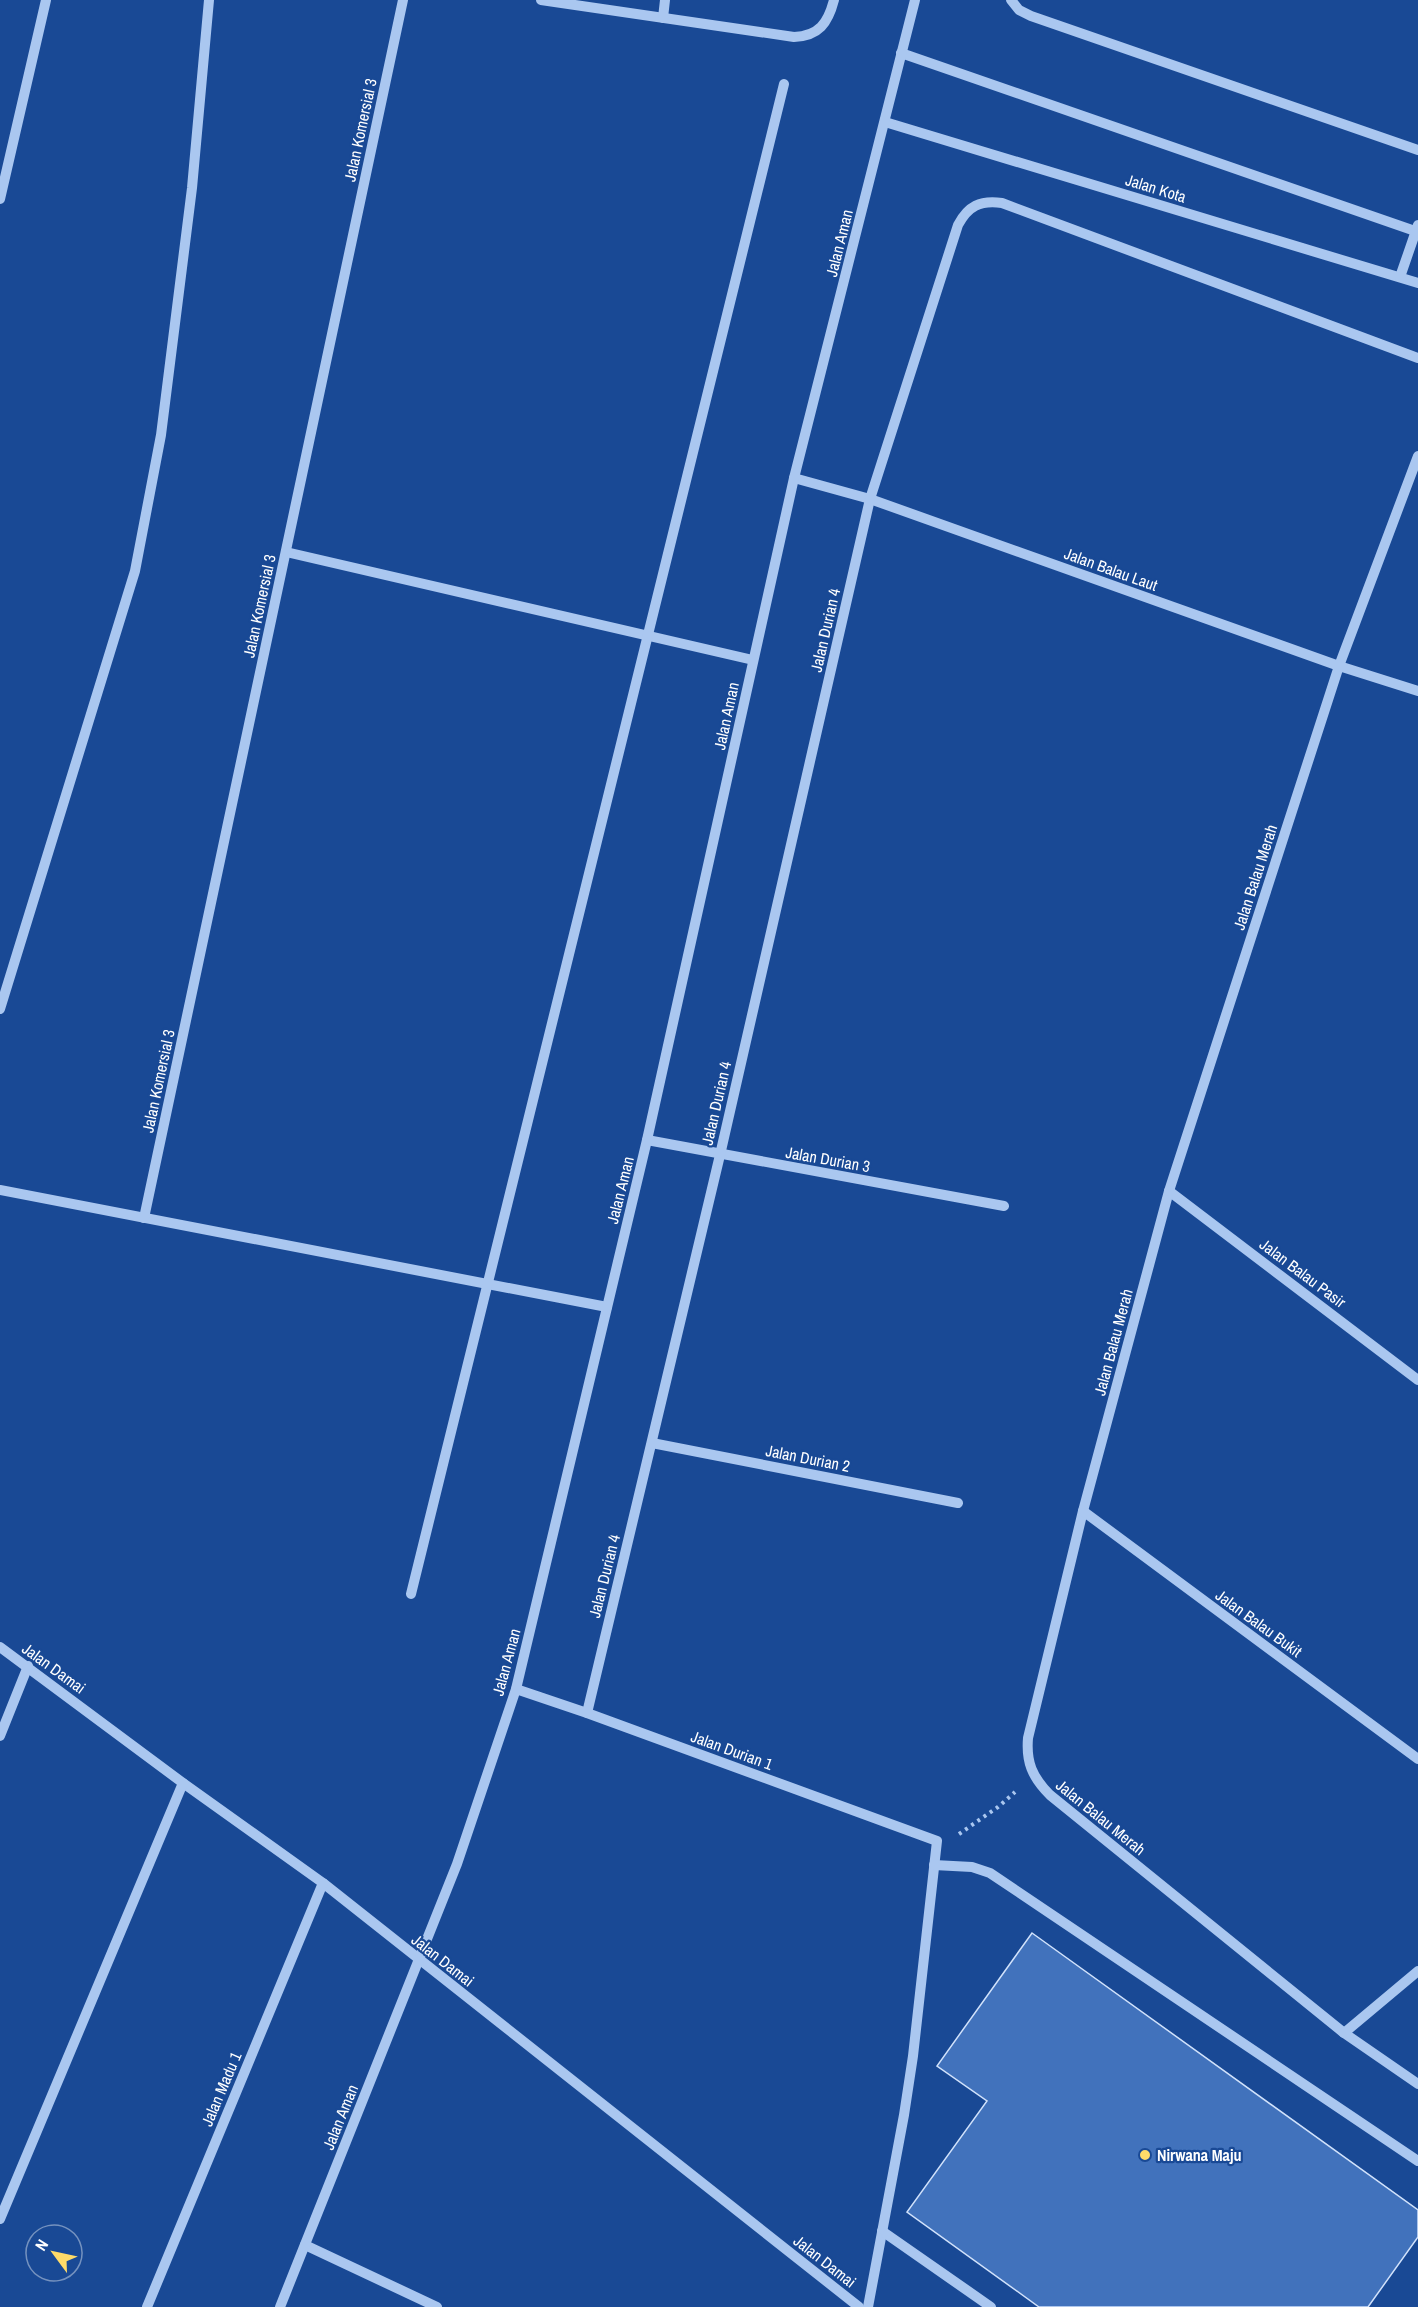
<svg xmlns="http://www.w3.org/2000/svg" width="1418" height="2307" font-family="'Archivo Narrow',sans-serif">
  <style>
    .building { fill: #4172bc; stroke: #d1e2fb; stroke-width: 1.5 }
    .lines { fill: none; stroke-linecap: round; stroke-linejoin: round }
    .path { stroke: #aac7f0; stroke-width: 4; stroke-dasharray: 3 4.5; stroke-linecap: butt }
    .minor { stroke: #aac7f0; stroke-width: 10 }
    .poi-dot { fill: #ffdb69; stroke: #194995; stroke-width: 2 }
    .labels { text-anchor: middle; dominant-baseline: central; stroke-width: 4.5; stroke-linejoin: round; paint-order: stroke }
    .street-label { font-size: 16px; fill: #fff; stroke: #194995 }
    .poi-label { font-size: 16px; font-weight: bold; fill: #fff; stroke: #194995; text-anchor: start }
  </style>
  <rect width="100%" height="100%" fill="#194995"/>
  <path class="building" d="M1032,1933L1418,2210V2237L1368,2307H1039L907,2212L987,2101L937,2066Z"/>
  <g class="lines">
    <path class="path" d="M959,1834L998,1807L1015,1792"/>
    <g class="minor">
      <path d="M541,0L794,37C819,36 828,23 834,0"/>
      <path d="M1011,0L1019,10L1031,16L1418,150"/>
      <path d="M663,18L665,0"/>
      <path d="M901,53L1418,232"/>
      <path d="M885,122L1418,283"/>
      <path d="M0,199L46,0"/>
      <path d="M1400,277L1418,225"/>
      <path d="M1418,456L1339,666L1169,1191L1083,1511L1028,1738C1026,1762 1032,1777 1050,1795L1344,2033L1418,2084"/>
      <path d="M794,478L870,499L1339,666L1418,691"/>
      <path d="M286,552L753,660"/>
      <path d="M0,1009L135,571L161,435L192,188L209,0"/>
      <path d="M647,1140L1004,1206"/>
      <path d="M0,1190L607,1307"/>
      <path d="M1169,1191L1418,1380"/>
      <path d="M144,1218L403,0"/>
      <path d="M652,1443L958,1503"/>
      <path d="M1083,1511L1418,1759"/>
      <path d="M411,1594L784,84"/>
      <path d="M0,1647L183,1783L323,1883L859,2307"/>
      <path d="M516,1689L587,1713L937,1841L913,2056L904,2115L868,2307"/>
      <path d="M587,1713L720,1155L870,499L958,225C968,206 980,200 1002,203L1418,358"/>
      <path d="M0,1736L28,1666"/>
      <path d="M934,1865L972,1867L990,1873L1418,2161"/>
      <path d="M1344,2033L1418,1971"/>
      <path d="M0,2219L183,1783"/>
      <path d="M882,2231L991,2307"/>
      <path d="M305,2245L437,2307"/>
      <path d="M147,2307L323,1883"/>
      <path d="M280,2307L457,1864L516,1689L647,1140L794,478L915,0"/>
    </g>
  </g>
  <circle class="poi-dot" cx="1145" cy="2155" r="6"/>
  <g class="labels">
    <g class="street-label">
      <text transform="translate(360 130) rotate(-78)">Jalan Komersial 3</text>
      <text transform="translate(1156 188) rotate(17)">Jalan Kota</text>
      <text transform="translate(839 243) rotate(-76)">Jalan Aman</text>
      <text transform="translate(1111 569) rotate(20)">Jalan Balau Laut</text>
      <text transform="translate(259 606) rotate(-78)">Jalan Komersial 3</text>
      <text transform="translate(825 630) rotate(-77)">Jalan Durian 4</text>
      <text transform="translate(726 716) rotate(-78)">Jalan Aman</text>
      <text transform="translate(1255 877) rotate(-72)">Jalan Balau Merah</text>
      <text transform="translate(158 1081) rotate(-78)">Jalan Komersial 3</text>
      <text transform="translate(716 1103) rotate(-77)">Jalan Durian 4</text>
      <text transform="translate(828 1159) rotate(10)">Jalan Durian 3</text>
      <text transform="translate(620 1190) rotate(-76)">Jalan Aman</text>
      <text transform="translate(1303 1273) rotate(37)">Jalan Balau Pasir</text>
      <text transform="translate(1113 1342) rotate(-75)">Jalan Balau Merah</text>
      <text transform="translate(808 1458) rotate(11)">Jalan Durian 2</text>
      <text transform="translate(604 1576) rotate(-76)">Jalan Durian 4</text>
      <text transform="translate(1259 1623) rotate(36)">Jalan Balau Bukit</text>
      <text transform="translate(506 1662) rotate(-75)">Jalan Aman</text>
      <text transform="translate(54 1668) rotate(36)">Jalan Damai</text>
      <text transform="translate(732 1750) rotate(20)">Jalan Durian 1</text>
      <text transform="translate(1101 1817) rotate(39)">Jalan Balau Merah</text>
      <text transform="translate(443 1960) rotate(38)">Jalan Damai</text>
      <text transform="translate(221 2089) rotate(-67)">Jalan Madu 1</text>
      <text transform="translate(340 2117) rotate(-68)">Jalan Aman</text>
      <text transform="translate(825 2261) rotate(38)">Jalan Damai</text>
    </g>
    <g class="poi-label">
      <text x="1157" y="2155">Nirwana Maju</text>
    </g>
  </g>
  <g transform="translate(54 2253) rotate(303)"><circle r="28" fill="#194995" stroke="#7592bf" stroke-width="1.5"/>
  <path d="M0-4.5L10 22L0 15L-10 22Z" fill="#ffdb69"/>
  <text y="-9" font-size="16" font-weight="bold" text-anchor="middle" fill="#ffffff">N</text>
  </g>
</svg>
